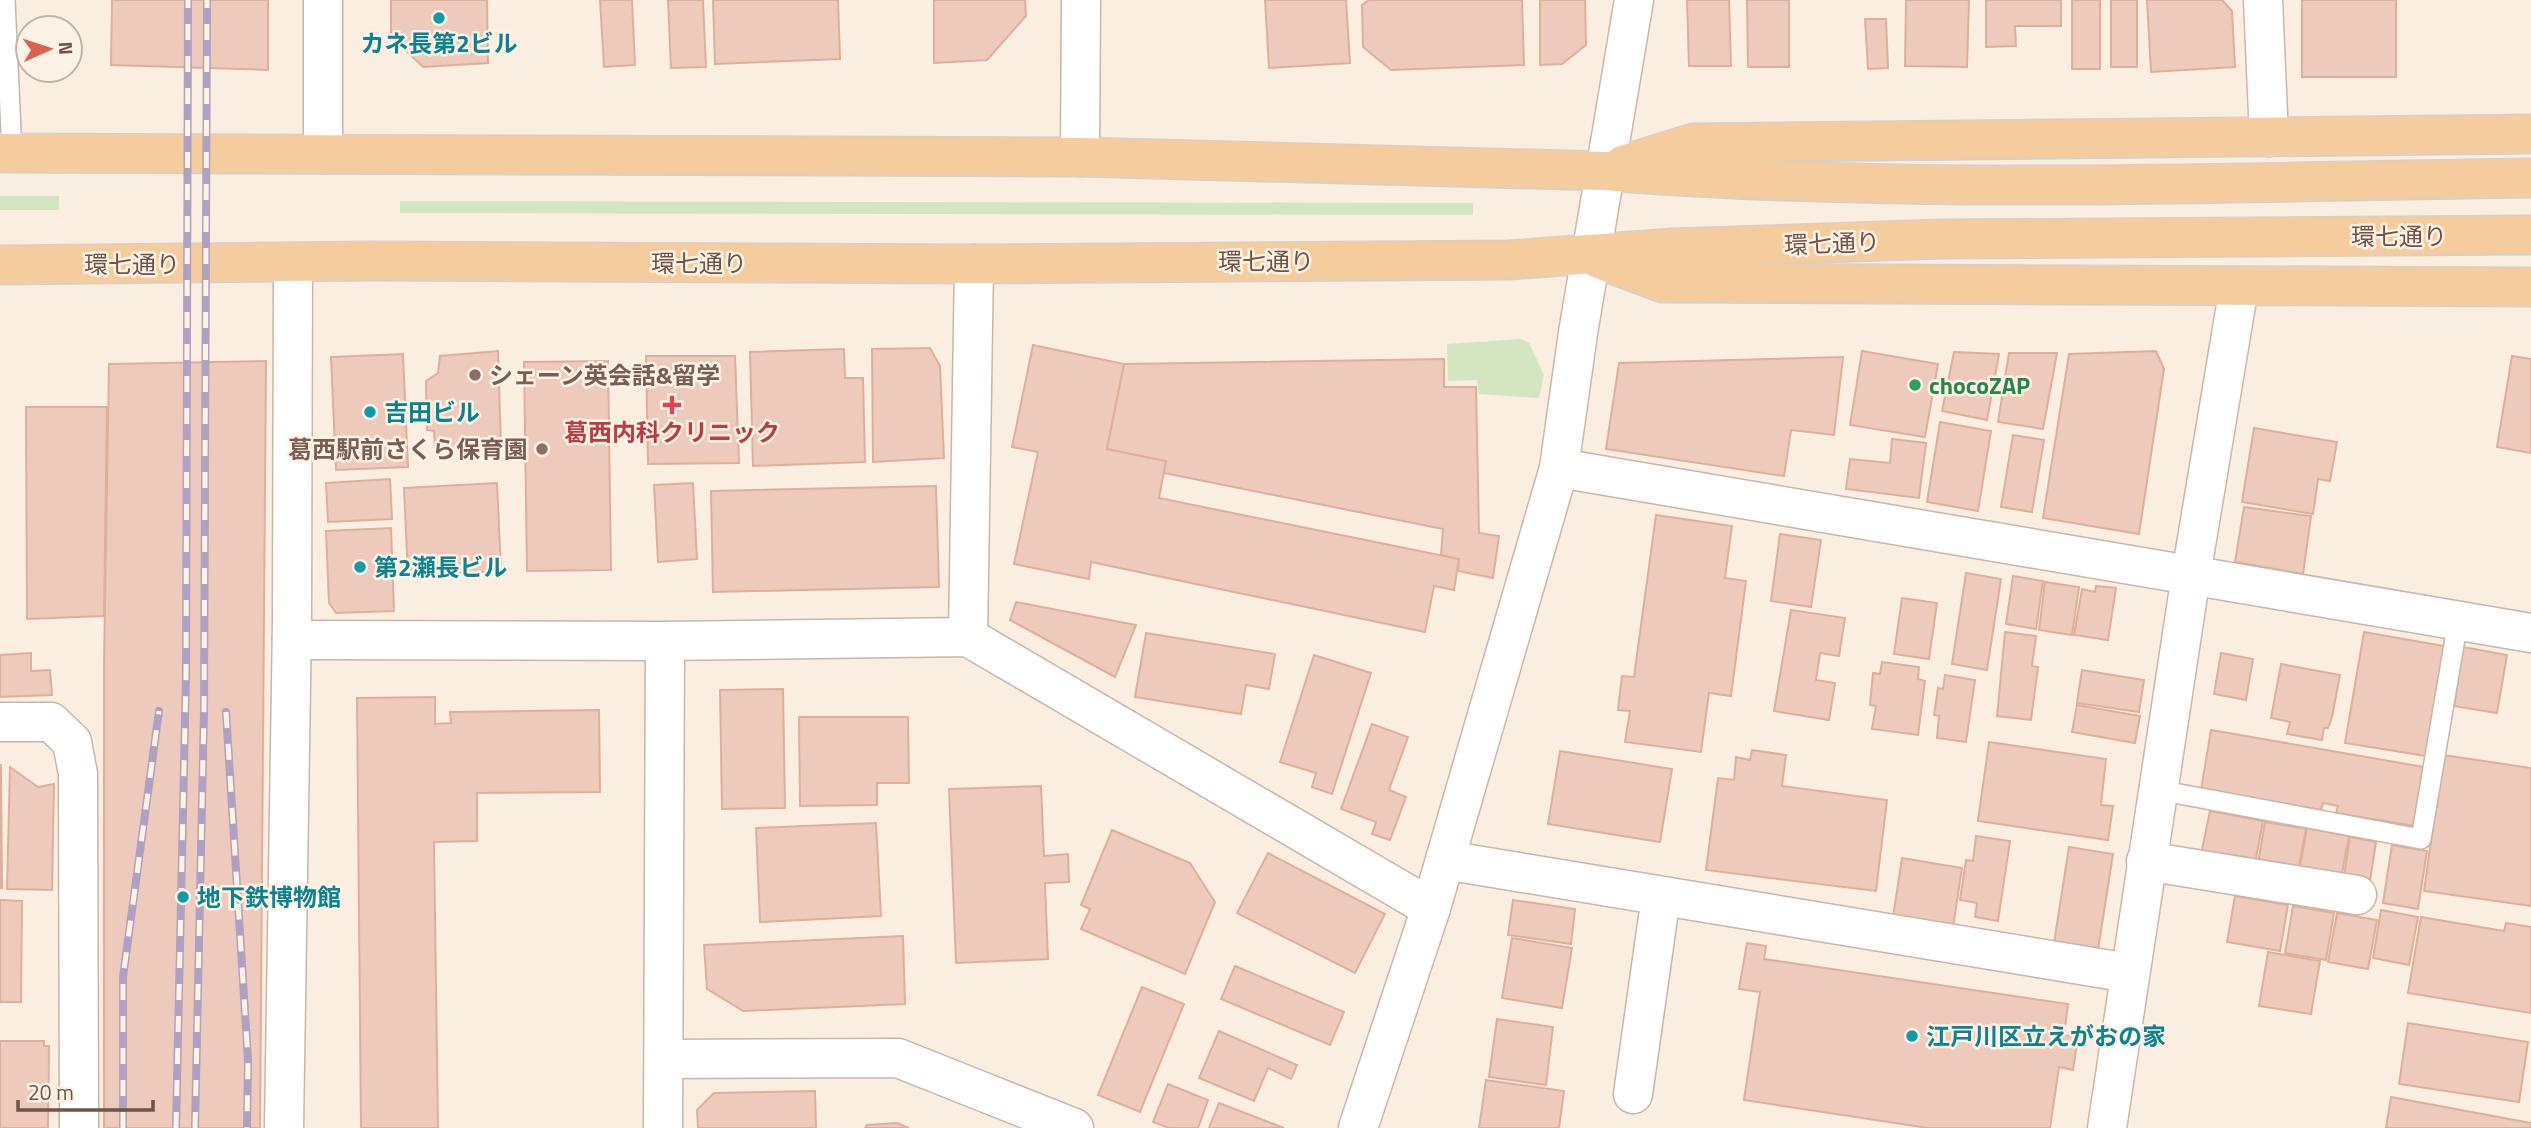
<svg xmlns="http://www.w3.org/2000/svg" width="2531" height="1128" font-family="'Titillium Web','Noto Sans JP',sans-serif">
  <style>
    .green { fill: #d3e6c1 }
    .building { fill: #edcabb; stroke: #deb09c; stroke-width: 2 }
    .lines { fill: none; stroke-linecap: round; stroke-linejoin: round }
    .lane-casing { stroke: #c9b5a9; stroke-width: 22 }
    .street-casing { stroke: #c9b5a9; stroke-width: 41 }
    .secondary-casing { stroke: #cfb6a9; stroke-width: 41 }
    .primary-casing { stroke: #d7cfcc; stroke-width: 41 }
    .lane { stroke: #fff; stroke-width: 19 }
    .street { stroke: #fff; stroke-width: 38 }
    .secondary { stroke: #fff; stroke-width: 38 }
    .primary { stroke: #f5cc9d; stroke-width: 38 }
    .rail-casing { stroke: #b0a1c1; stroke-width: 8 }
    .rail { stroke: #fdf2e6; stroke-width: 5; stroke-dasharray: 16; stroke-linecap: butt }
    .culture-dot { fill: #0f9aa8; stroke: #fdf2e6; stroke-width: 2.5 }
    .education-dot { fill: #8d6e63; stroke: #fdf2e6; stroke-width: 2.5 }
    .leisure-dot { fill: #2e9e5b; stroke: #fdf2e6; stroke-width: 2.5 }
    .health-dot { fill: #e0444e; stroke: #fdf2e6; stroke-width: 2.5 }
    .labels { text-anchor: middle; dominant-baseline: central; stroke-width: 5; stroke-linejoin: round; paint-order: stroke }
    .culture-label { font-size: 24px; font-weight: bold; fill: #0d838f; stroke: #fdf2e6; text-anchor: start }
    .street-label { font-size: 24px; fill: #6f544a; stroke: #fdf2e6 }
    .education-label { font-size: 24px; font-weight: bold; fill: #785e54; stroke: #fdf2e6; text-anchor: start }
    .leisure-label { font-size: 24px; font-weight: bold; fill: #27864d; stroke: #fdf2e6; text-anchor: start }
    .health-label { font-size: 24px; font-weight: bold; fill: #be3a42; stroke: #fdf2e6 }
  </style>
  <rect width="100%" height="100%" fill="#faeee1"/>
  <g class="green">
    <rect x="0" y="196" width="59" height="14"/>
    <path d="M400,201L1473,203V215L400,213Z"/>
    <path d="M1521,339L1529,343L1544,375L1539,398L1479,394L1477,380L1448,381L1447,344Z"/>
  </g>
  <g class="building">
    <path d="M112,0H268V70L111,65Z"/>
    <path d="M391,0H487L488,63L423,67L391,36Z"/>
    <path d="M600,0H632L635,65L604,67Z"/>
    <path d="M668,0H703L706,67L671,68Z"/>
    <path d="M713,0H838L840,59L715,64Z"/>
    <path d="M934,0H1025L1026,16L987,60L934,63Z"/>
    <path d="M1265,0H1346L1350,63L1269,68Z"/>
    <path d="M1369,0H1522L1524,65L1391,70L1363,47L1362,5Z"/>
    <path d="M1540,0H1585L1586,45L1562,64L1540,65Z"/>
    <path d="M1687,0H1729L1731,66H1689Z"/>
    <path d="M1747,0H1789V67H1748Z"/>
    <path d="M1906,0H1969L1967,67L1905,66Z"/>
    <path d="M1986,0H2061V26H2015L2016,46L1986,47Z"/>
    <rect x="2072" y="0" width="28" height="69"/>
    <rect x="2111" y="0" width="26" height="67"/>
    <path d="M2147,0H2222L2232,11L2235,67L2151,72Z"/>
    <rect x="2302" y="0" width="94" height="77"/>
    <path d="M1865,19H1886L1888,68L1868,69Z"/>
    <path d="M1033,345L1124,364L1107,449L1166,461L1159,498L1459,559L1454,590L1434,586L1425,632L1091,562L1089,579L1014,564L1038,452L1012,447Z"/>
    <path d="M930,348L940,366L944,458L873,462L872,349Z"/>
    <path d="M844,349L845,378H863L865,462L753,466L750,352Z"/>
    <path d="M498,351L501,446L435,450L434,431L427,430L426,381L438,373L440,356Z"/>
    <path d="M1862,351L1938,364L1925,437L1850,425Z"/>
    <path d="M2156,351L2164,369L2139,534L2043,518L2069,354Z"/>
    <path d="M1954,352L1999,354L1987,420L1942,411Z"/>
    <path d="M2009,353H2057L2043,429L1998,422Z"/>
    <path d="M403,354L408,467L336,470L331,357Z"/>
    <path d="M646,356H735L739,463L648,464Z"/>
    <path d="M2512,356L2531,359V453L2497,447Z"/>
    <path d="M1843,357L1834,435L1791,430L1784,476L1606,449L1619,363Z"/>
    <path d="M1444,359V387H1476L1479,533L1499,536L1493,578L1458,571L1459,559L1441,555L1443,529L1164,473L1166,461L1107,449L1124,364Z"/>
    <path d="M266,361L260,1128H104V666L109,364Z"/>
    <path d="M608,361L611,570L527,571L524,362Z"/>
    <path d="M26,407H107L104,616L27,619Z"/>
    <path d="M1940,422L1991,431L1978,511L1927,502Z"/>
    <path d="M2254,428L2337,442L2330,481L2318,479L2313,514L2242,502Z"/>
    <path d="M2013,435L2044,440L2032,512L2001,507Z"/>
    <path d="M1892,439L1926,443L1919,498L1846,489L1850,459L1890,463Z"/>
    <path d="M390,479L392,519L328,522L326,483Z"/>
    <path d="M497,483L501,571L408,576L404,488Z"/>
    <path d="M693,483L697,559L658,562L654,485Z"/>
    <path d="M936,486L939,587L713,592L711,491Z"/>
    <path d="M2244,507L2311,516L2303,574L2235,562Z"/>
    <path d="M1656,515L1732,526L1725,578L1746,581L1731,696L1709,693L1701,752L1625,742L1630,711L1618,710L1622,676L1634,677Z"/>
    <path d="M391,528L394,611L336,613L329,603L326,531Z"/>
    <path d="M1780,534L1821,540L1811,607L1771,601Z"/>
    <path d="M1966,573L2001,579L1987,670L1952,664Z"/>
    <path d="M2013,576L2043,581L2036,629L2006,624Z"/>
    <path d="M2045,582L2079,587L2072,635L2039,630Z"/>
    <path d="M2096,586L2116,588L2108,640L2074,635L2082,589L2095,592Z"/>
    <path d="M1902,598L1937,603L1929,659L1894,654Z"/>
    <path d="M1016,602L1136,625L1115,677L1010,620Z"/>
    <path d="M1791,610L1845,618L1839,656L1820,653L1816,680L1835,683L1829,720L1774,711Z"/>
    <path d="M2005,632L2036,636L2032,666L2038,667L2031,720L1997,716Z"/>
    <path d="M2364,632L2444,646L2426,756L2345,743Z"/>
    <path d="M1146,633L1275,654L1269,689L1246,685L1241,714L1135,697Z"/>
    <path d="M2463,647L2507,655L2497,713L2454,706Z"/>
    <path d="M31,653V671L50,670L52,695L0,697V655Z"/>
    <path d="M2221,653L2253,659L2246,700L2214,694Z"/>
    <path d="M1314,655L1371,673L1332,794L1312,787L1316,773L1280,762Z"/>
    <path d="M1882,662L1919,667L1918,679L1925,681L1918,735L1872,729L1876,706L1870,705L1873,673L1880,674Z"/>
    <path d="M2281,664L2340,675L2332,717L2328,728H2324L2322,740L2287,734L2290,722L2271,718Z"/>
    <path d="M2082,670L2144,680L2139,712L2077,703Z"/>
    <path d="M1945,675L1975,680L1966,742L1937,738L1939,716L1934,715L1938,688L1943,689Z"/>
    <path d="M783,689L785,808L722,809L720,690Z"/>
    <path d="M435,697V724L451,723L450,712L599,710L600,792L477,793V841L434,842L438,1128H361L357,698Z"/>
    <path d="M2077,705L2140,716L2135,743L2072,732Z"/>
    <path d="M799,717H908L909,783H877V805L800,806Z"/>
    <path d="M1372,724L1408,737L1389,790L1406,797L1390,840L1372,834L1376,822L1341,809Z"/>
    <path d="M2211,730L2424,767L2415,826L2336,813L2338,806L2323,803L2321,810L2201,790Z"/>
    <path d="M1989,742L2106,759L2101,805L2113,806L2108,840L1978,821Z"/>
    <path d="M1752,750L1786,755L1782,786L1887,800L1876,891L1706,870L1718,778L1734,780L1736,757L1750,760Z"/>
    <path d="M1560,751L1672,769L1660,842L1548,824Z"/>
    <path d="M2443,755L2531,768V906L2424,891Z"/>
    <path d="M0,765H1L2,888H0Z"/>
    <path d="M10,767L38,787L54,784L52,890L7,889Z"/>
    <path d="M1041,786L1044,856L1068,854L1069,882L1045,883L1048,959L956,963L949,789Z"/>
    <path d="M2210,811L2263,821L2254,869L2200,859Z"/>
    <path d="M2265,822L2306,829L2297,877L2257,869Z"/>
    <path d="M876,823L881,916L760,922L756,828Z"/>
    <path d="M2307,828L2349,836L2340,884L2298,877Z"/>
    <path d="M1112,830L1190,863L1215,902L1185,974L1081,929L1090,909L1081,905Z"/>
    <path d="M1976,836L2010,841L1998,921L1975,917L1977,903L1960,900L1966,860L1973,861Z"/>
    <path d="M2350,837L2376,842L2370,881L2344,876Z"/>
    <path d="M2392,845L2427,851L2418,909L2383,903Z"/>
    <path d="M2069,847L2113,854L2098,950L2054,943Z"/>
    <path d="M1268,853L1385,914L1355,973L1237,913Z"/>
    <path d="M1902,858L1962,868L1953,927L1893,917Z"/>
    <path d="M2235,896L2288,905L2280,951L2227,942Z"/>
    <path d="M0,900L22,901L21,1002H0Z"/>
    <path d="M1513,900L1575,909L1571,944L1508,935Z"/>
    <path d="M2293,906L2334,913L2326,960L2285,953Z"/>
    <path d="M2381,910L2418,917L2409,965L2373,958Z"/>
    <path d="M2337,913L2377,920L2368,969L2328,962Z"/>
    <path d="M2421,917L2504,931L2506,923L2531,927V1013L2408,993Z"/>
    <path d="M903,936L905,1004L743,1011L707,989L704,945Z"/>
    <path d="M1512,938L1572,948L1562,1008L1502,998Z"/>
    <path d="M1747,943L1766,946L1764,959L2068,1004L2064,1035L2078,1037L2073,1070L2059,1067L2050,1128H1928L1744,1100L1760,992L1739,989Z"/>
    <path d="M2268,952L2320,961L2311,1014L2259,1006Z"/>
    <path d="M1235,966L1344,1012L1330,1045L1221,999Z"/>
    <path d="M1142,987L1184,1004L1140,1112L1098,1095Z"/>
    <path d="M1497,1019L1553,1027L1546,1085L1489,1077Z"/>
    <path d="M2408,1023L2528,1042L2519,1102L2399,1084Z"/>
    <path d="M1219,1031L1297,1065L1291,1079L1268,1068L1254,1101L1199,1078Z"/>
    <path d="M0,1041H44V1046H49L48,1128H0Z"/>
    <path d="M1486,1080L1564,1091L1559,1128H1479Z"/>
    <path d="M1168,1084L1208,1100L1198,1128H1169L1153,1122Z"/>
    <path d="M815,1091L816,1128H698L697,1110L714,1093Z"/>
    <path d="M2391,1097L2531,1123V1128H2386Z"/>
    <path d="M1219,1103L1284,1128H1209Z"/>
    <path d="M897,1123L909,1128H865L867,1125Z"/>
  </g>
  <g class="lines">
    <g class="lane-casing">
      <g id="lane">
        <path d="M5,0L12,153"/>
        <path d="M2158,790L2421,839L2458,621"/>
      </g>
    </g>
    <g class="street-casing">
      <g id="street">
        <path d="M323,0V154"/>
        <path d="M1080,157L1081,0"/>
        <path d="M1559,468L2531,633"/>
        <path d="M968,637L974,264"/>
        <path d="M292,640L665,641L968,637L1431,908"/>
        <path d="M0,722H51L72,742L78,774L79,1128"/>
        <path d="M1445,860L2129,973"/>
        <path d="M2146,861L2357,895"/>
        <path d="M664,1059L898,1058L1074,1128"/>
        <path d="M1633,1094L1661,896"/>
        <path d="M284,1128L292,621L293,263"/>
        <path d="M663,1128L665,641"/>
      </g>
    </g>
    <g class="secondary-casing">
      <g id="secondary">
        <path d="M2263,0L2269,137"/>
        <path d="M1358,1128L1431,908L1559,468L1578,333L1634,0"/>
        <path d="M2107,1128L2191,575L2239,287"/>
      </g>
    </g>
    <g class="primary-casing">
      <g id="primary">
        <path d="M0,153L1080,157L1605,171C1913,195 2223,182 2531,178"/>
        <path d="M1623,165L1693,143L2531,134"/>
        <path d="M1599,259L1663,283L2531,287"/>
        <path d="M0,265L374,261L974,264L1509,260L1673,248L1942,239L2531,235"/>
      </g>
    </g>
    <use href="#lane" class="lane"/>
    <use href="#street" class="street"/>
    <use href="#secondary" class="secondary"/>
    <use href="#primary" class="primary"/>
    <g class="rail-casing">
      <g id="rail">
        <path d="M226,712L248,1060L247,1128"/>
        <path d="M123,1128V977L159,711"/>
        <path d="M176,1128L186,676L188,0"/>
        <path d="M195,1128L204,711L207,0"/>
      </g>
    </g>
    <use href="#rail" class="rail"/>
  </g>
  <g class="culture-dot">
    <circle cx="439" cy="18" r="7"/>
    <circle cx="370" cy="412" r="7"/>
    <circle cx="360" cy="567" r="7"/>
    <circle cx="183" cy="897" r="7"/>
    <circle cx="1912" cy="1036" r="7"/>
  </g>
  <g class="education-dot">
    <circle cx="475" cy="375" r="7"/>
    <circle cx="542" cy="449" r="7"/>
  </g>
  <circle class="leisure-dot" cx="1915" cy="385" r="7"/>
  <path class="health-dot" d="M668.5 394.5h7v7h7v7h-7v7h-7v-7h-7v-7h7z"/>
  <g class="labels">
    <g class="culture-label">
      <text x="439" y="43" text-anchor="middle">カネ長第2ビル</text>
      <text x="384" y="412">吉田ビル</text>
      <text x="374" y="567">第2瀬長ビル</text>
      <text x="197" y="897">地下鉄博物館</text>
      <text x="1926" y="1036">江戸川区立えがおの家</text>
    </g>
    <g class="street-label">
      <text x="2399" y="236">環七通り</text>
      <text transform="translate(1832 243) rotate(-2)">環七通り</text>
      <text x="1266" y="261">環七通り</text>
      <text x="699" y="263">環七通り</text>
      <text x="132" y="264">環七通り</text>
    </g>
    <g class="education-label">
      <text x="489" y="375">シェーン英会話&amp;留学</text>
      <text x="528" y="449" text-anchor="end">葛西駅前さくら保育園</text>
    </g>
    <g class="leisure-label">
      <text x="1929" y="385">chocoZAP</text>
    </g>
    <g class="health-label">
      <text x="672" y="432">葛西内科クリニック</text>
    </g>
  </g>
  <g transform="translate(49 49) rotate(87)"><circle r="33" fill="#fdf2e6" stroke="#c4b3a8" stroke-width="2"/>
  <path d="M0-5L12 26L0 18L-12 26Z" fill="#dc614e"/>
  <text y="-10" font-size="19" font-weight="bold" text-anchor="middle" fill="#6f544a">N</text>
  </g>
  <path d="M18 1100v10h135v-10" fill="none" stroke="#6f544a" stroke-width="3.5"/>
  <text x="28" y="1100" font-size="21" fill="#6f544a" stroke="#fdf2e6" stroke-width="5" paint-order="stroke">20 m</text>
</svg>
